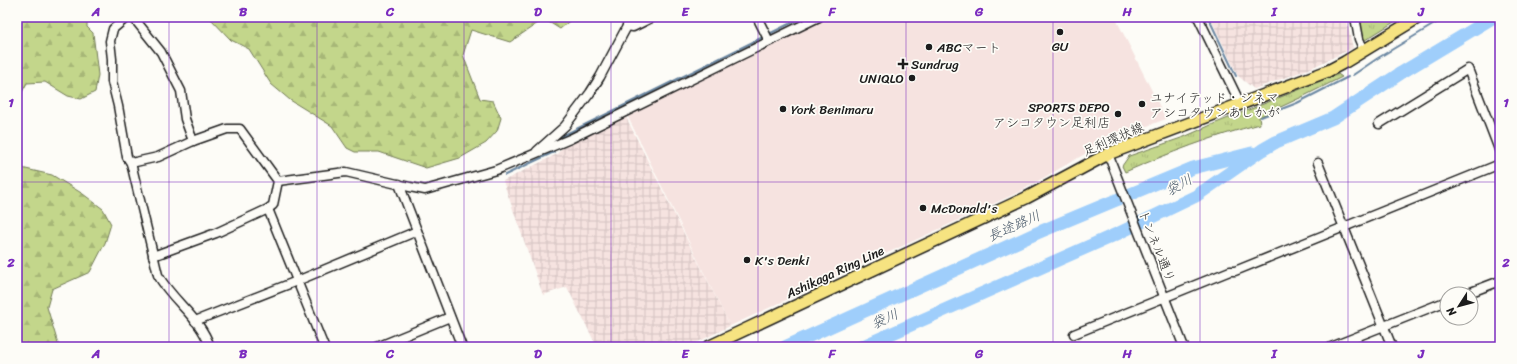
<svg xmlns="http://www.w3.org/2000/svg" width="1517" height="364" font-family="Sriracha,'Klee One',sans-serif">
  <style>
    .built { fill: #f6e3e0 }
    .industrial { fill: url(#industrial-grid) }
    .forest { fill: url(#forest-firs); stroke: #707954 }
    .park { fill: url(#park-tufts); stroke: #707954 }
    .lines { fill: none; stroke-linecap: round; stroke-linejoin: round }
    .stream { stroke: #6b87a2; stroke-width: 2 }
    .river { stroke: #9fcefb; stroke-width: 13 }
    .minor-casing { stroke: #1c1c1c; stroke-width: 11 }
    .major-casing { stroke: #1c1c1c; stroke-width: 14 }
    .minor { stroke: #fdfcf7; stroke-width: 8 }
    .major { stroke: #f6e381; stroke-width: 11 }
    .grid { fill: none; stroke: #7b2cbf; stroke-width: 1; stroke-opacity: 0.55 }
    .poi-dot { fill: #1c1c1c; stroke: #fdfcf7; stroke-width: 1.5 }
    .labels { text-anchor: middle; dominant-baseline: central; stroke-width: 3.5; stroke-linejoin: round; paint-order: stroke }
    .poi-label { font-size: 13px; fill: #1c1c1c; stroke: #fdfcf7; text-anchor: start }
    .street-label { font-size: 13px; fill: #1c1c1c; stroke: #fdfcf7 }
    .water-label { font-size: 14px; font-style: italic; fill: #4a5a6a; stroke: #fdfcf7 }
    .neatline { fill: none; stroke: #7b2cbf; stroke-width: 1.5 }
    .grid-label { font-size: 13px; text-anchor: middle; font-weight: bold; fill: #7b2cbf }
  </style>
  <defs>
    <pattern id="industrial-grid" width="8" height="8" patternUnits="userSpaceOnUse"><rect width="8" height="8" fill="#f6e3e0"/><path d="M0 4h8M4 0v8" fill="none" stroke="#d2c2c0"/></pattern>
    <pattern id="forest-firs" width="22" height="20" patternUnits="userSpaceOnUse"><rect width="22" height="20" fill="#c3d68b"/><path d="M5 1l3.5 6h-7zM16 11l3.5 6h-7z" fill="#a7b777"/></pattern>
    <pattern id="park-tufts" width="24" height="20" patternUnits="userSpaceOnUse"><rect width="24" height="20" fill="#c3d68b"/><path d="M3 7l-1-3M5 7V3M7 7l1-3M15 17l-1-3M17 17v-4M19 17l1-3" fill="none" stroke="#a7b777"/></pattern>
  </defs>
  <rect width="100%" height="100%" fill="#fdfcf7"/>
  <filter id="ink" filterUnits="userSpaceOnUse"><feTurbulence type="fractalNoise" baseFrequency=".025" numOctaves="2"/><feDisplacementMap in="SourceGraphic" scale="8" xChannelSelector="R" yChannelSelector="G"/><feConvolveMatrix kernelMatrix="1 2 1 2 8 2 1 2 1" color-interpolation-filters="sRGB"/></filter>
  <g filter="url(#ink)">
    <path class="built" d="M829,17H1115L1166,119L1110,140L1108,139L1101,141L1095,144L1090,151L1019,192L730,326L627,115Z"/>
    <g class="industrial">
      <path d="M1210,17H1346L1353,48L1309,69L1254,89L1238,76Z"/>
      <path d="M625,115L730,326L688,347H597L567,287L543,295L503,181L557,154L562,148Z"/>
    </g>
    <g class="forest">
      <path d="M17,17H97L87,19V27L93,33L98,75L95,92L81,99L68,96L45,82L27,83L17,101Z"/>
      <path d="M209,17H574L560,29L544,19L510,42L471,30L463,55L480,99L493,101L501,118L497,131L486,143L460,158L426,168L379,152H355L347,148L332,126L290,100L271,84L249,49L231,40Z"/>
      <path d="M17,167L52,175L83,194L103,209L111,224L105,243L90,272L52,289L47,307L59,347H17Z"/>
    </g>
    <g class="park">
      <path d="M1358,17H1402L1365,40L1362,39Z"/>
      <path d="M1338,74L1342,77L1300,98L1259,117L1260,124C1213,136 1169,153 1125,172L1122,166L1129,156L1184,137L1211,125Z"/>
    </g>
    <g class="lines">
      <g class="stream">
        <path d="M1208,17L1236,76"/>
        <path d="M769,34L803,17"/>
        <path d="M1353,75L1378,58L1446,17"/>
        <path d="M1261,117L1297,103L1348,77"/>
        <path d="M558,138L765,36"/>
        <path d="M505,175L554,152"/>
      </g>
      <g class="river">
        <path d="M785,347L1037,233L1193,168L1252,153"/>
        <path d="M861,347L1119,233L1196,196L1262,150L1276,142L1333,118L1401,73L1494,17"/>
      </g>
      <g class="minor-casing">
        <g id="minor">
          <path d="M127,17L113,29L110,41L112,59V82L118,106L127,157L131,163L158,275C172,301 201,318 210,347"/>
          <path d="M133,17L161,52L181,91L185,119L193,141"/>
          <path d="M757,17L769,41"/>
          <path d="M1198,17L1240,103"/>
          <path d="M1355,17L1359,39L1364,51"/>
          <path d="M627,26L633,27L653,17"/>
          <path d="M1379,124L1468,69L1500,152"/>
          <path d="M537,151L565,126L590,93L600,77L632,17"/>
          <path d="M1108,154L1184,347"/>
          <path d="M131,163L158,157L193,141L227,129H240L278,181L273,205L268,209L216,233L153,256"/>
          <path d="M1318,163L1392,347"/>
          <path d="M278,181L346,172L410,187L425,190L496,170L570,139L819,17"/>
          <path d="M399,184L462,347"/>
          <path d="M268,209L324,347"/>
          <path d="M1466,294L1500,281"/>
          <path d="M195,321L297,281L417,231"/>
          <path d="M1074,334L1230,271H1235L1500,164"/>
          <path d="M377,347L450,317"/>
          <path d="M1331,347L1447,301"/>
        </g>
      </g>
      <g class="major-casing">
        <path id="major" d="M708,347L1026,198L1108,154L1328,71L1345,62L1419,17"/>
      </g>
      <use href="#minor" class="minor"/>
      <use href="#major" class="major"/>
    </g>
  </g>
  <path class="grid" d="M169,17V347M317,17V347M464,17V347M611,17V347M758,17V347M906,17V347M1053,17V347M1200,17V347M1348,17V347M17,182H1500"/>
  <g class="poi-dot">
    <circle cx="1060" cy="32" r="4"/>
    <circle cx="929" cy="47" r="4"/>
    <path d="M901 58h4v4h4v4h-4v4h-4v-4h-4v-4h4z"/>
    <circle cx="912" cy="78" r="4"/>
    <circle cx="1142" cy="104" r="4"/>
    <circle cx="783" cy="109" r="4"/>
    <circle cx="1118" cy="114" r="4"/>
    <circle cx="923" cy="208" r="4"/>
    <circle cx="747" cy="260" r="4"/>
  </g>
  <g class="labels">
    <g class="poi-label">
      <text x="1060" y="46" text-anchor="middle">GU</text>
      <text x="937" y="47">ABCマート</text>
      <text x="911" y="64">Sundrug</text>
      <text x="904" y="78" text-anchor="end">UNIQLO</text>
      <text x="1150" y="97">ユナイテッド・シネマ<tspan x="1150" dy="15">アシコタウンあしかが</tspan></text>
      <text x="1110" y="107" text-anchor="end">SPORTS DEPO<tspan x="1110" dy="15">アシコタウン足利店</tspan></text>
      <text x="791" y="109">York Benimaru</text>
      <text x="931" y="208">McDonald's</text>
      <text x="755" y="260">K's Denki</text>
    </g>
    <g class="street-label">
      <text transform="translate(1113 139) rotate(-24)">足利環状線</text>
      <text transform="translate(1157 246) rotate(68)">トンネル通り</text>
      <text transform="translate(835 272) rotate(-25)">Ashikaga Ring Line</text>
    </g>
    <g class="water-label">
      <text transform="translate(1179 185) rotate(-29)">袋川</text>
      <text transform="translate(1014 226) rotate(-24)">長途路川</text>
      <text transform="translate(885 319) rotate(-24)">袋川</text>
    </g>
  </g>
  <rect width="1517" height="364" fill="none" stroke="#fdfcf7" stroke-width="44"/>
  <g transform="translate(1459 306) rotate(234)"><circle r="19" fill="#fdfcf7" stroke="#a3a29f"/>
  <path d="M0-3L7 15L0 10L-7 15Z" fill="#1c1c1c"/>
  <text y="-6" font-size="11" font-weight="bold" text-anchor="middle" fill="#1c1c1c">N</text>
  </g>
  <rect x="22" y="22" width="1473" height="320" class="neatline"/>
  <g class="grid-label">
    <text x="96" y="16">A</text>
    <text x="243" y="16">B</text>
    <text x="390" y="16">C</text>
    <text x="538" y="16">D</text>
    <text x="685" y="16">E</text>
    <text x="832" y="16">F</text>
    <text x="979" y="16">G</text>
    <text x="1127" y="16">H</text>
    <text x="1274" y="16">I</text>
    <text x="1421" y="16">J</text>
    <text x="11" y="107">1</text>
    <text x="1506" y="107">1</text>
    <text x="11" y="267">2</text>
    <text x="1506" y="267">2</text>
    <text x="96" y="358">A</text>
    <text x="243" y="358">B</text>
    <text x="390" y="358">C</text>
    <text x="538" y="358">D</text>
    <text x="685" y="358">E</text>
    <text x="832" y="358">F</text>
    <text x="979" y="358">G</text>
    <text x="1127" y="358">H</text>
    <text x="1274" y="358">I</text>
    <text x="1421" y="358">J</text>
  </g>
</svg>
